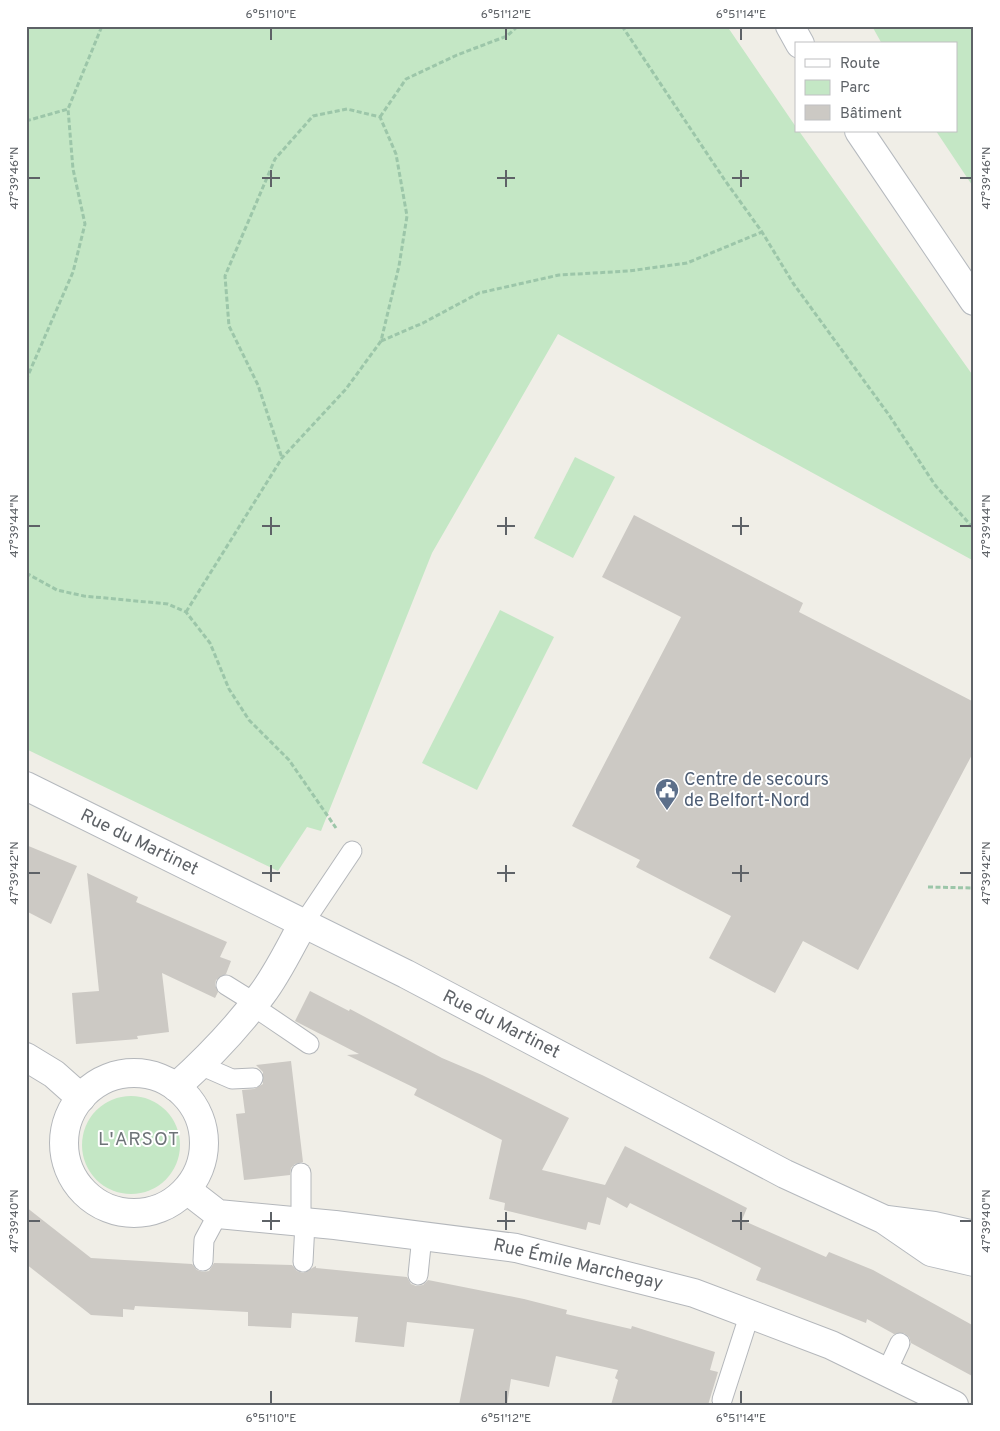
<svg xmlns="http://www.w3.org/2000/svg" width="1000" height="1431" font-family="Overpass,sans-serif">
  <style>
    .green { fill: #c4e7c5 }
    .building { fill: #ccc9c4 }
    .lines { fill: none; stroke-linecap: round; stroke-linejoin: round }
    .service-casing { stroke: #b4b7bb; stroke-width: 21 }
    .minor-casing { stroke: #b4b7bb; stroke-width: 30 }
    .secondary-casing { stroke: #b5b9be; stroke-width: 30 }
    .path { stroke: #9cc6a9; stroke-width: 3; stroke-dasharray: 5 2.5; stroke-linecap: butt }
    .service { stroke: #fff; stroke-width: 19 }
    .minor { stroke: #fff; stroke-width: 28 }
    .secondary { stroke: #fff; stroke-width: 28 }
    .ticks { fill: none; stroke: #5e6267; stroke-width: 2 }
    .labels { text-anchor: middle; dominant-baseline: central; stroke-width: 4; stroke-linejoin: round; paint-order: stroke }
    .service-label { font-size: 18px; fill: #4e5e75; stroke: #fff; text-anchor: start }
    .street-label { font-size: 18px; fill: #5e6267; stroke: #fff }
    .neighbourhood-label { font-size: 19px; letter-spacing: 1px; fill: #6f7479; stroke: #fff }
    .neatline { fill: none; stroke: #5e6267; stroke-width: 2 }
    .ticks-label { font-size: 12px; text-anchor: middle; fill: #5e6267 }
  </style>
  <rect width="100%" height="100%" fill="#f0eee7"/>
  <g class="green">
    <path d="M26,26H727L796,127V131H799L974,377V561L558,334L432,553L321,831L307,827L278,871L26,749Z"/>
    <path d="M872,26H974V188L936,131H956V44H882Z"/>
    <path d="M575,457L615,477L573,558L534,538Z"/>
    <path d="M500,610L554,637L477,790L422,763Z"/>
    <circle cx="131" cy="1145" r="49"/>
  </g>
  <g class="building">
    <path d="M634,515L803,603L799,612L974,702V751L858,970L803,941L775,993L709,958L731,916L636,867L640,860L572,826L681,617L602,577Z"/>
    <path d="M26,845L77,866L51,924L26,911Z"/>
    <path d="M87,873L138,897L136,902L227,942L220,957L231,961L226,974L216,980L215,985L218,992L215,998L162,973L169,1032L137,1036L138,1039L76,1044L72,993L99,991Z"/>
    <path d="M310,991L349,1011L350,1009L442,1058L482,1075L569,1118L542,1170L605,1185L625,1146L747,1208L742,1220L826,1257L829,1252L873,1270L974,1326V1377L911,1343L909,1337L904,1333L894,1334L867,1319L866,1323L756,1280L761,1268L630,1203L627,1208L607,1197L600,1225L588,1222L586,1230L504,1210L505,1203L489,1199L502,1140L414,1095L417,1089L347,1055L359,1054L295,1021Z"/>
    <path d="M291,1061L303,1162L295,1164L291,1168L290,1175L244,1180L236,1114L245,1113L242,1090L254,1089L263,1084V1072L256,1065Z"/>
    <path d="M26,1207L91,1258L192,1264L197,1270L203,1272L209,1271L214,1263L292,1265L297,1271L303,1273L316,1266V1268L407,1277L411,1284L416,1286L423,1285L428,1280L524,1299L567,1310L566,1314L631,1329L632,1326L715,1352L710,1370L718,1372L708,1405H611L618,1380L615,1378L618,1370L556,1356L549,1387L511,1379L507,1405H459L474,1329L407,1322L404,1347L355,1342L358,1317L292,1313L291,1328L248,1326V1312L135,1306L134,1310L123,1309V1317L91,1315L26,1264Z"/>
  </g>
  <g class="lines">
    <g class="service-casing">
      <g id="service">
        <path d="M303,924L352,851"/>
        <path d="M226,985L255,1003"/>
        <path d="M253,1006L309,1044"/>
        <path d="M200,1065L232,1079L253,1078"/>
        <path d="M301,1173V1222"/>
        <path d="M203,1261L204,1240L218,1214"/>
        <path d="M303,1262L305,1223"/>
        <path d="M418,1275L422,1236"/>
        <path d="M886,1373L900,1343"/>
        <path d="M722,1400L750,1313"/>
      </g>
    </g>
    <g class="minor-casing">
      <g id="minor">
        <path d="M26,1057L54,1074L81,1098"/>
        <circle cx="134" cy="1143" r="70"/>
        <path d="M176,1087C207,1059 237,1028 262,994C278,973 290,947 303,924"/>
        <path d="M187,1190L218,1214L335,1225L516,1248L694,1293L831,1345L954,1405"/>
      </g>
    </g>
    <g class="secondary-casing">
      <g id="secondary">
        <path d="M790,26L800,44"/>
        <path d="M859,131L974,301"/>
        <path d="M26,786L406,974L785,1174L883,1219L931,1252L974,1262"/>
        <path d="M887,1220L934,1226L974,1235"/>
      </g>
    </g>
    <g class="path">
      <path d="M622,26L724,179L762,232L793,283L889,415L935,485L974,529"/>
      <path d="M380,117L406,79L457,55L507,36L518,26"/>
      <path d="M26,121L68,109"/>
      <path d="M381,341L423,323L479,293L559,275L629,271L687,263L762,232"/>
      <path d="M26,380L73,272L85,224L73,169L68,109L102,26"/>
      <path d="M26,573L57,590L84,596L168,604L186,612L210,643L229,689L249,720L289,760L336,828"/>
      <path d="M186,612L282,458L346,389L381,341L399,266L407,216L396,154L380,117L347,109L313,116L275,159L225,276L229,326L258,385L282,458"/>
      <path d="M928,887L974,888"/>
    </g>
    <use href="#service" class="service"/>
    <use href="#minor" class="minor"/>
    <use href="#secondary" class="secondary"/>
  </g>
  <path class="ticks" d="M271,28V40M506,28V40M741,28V40M271,170V187M506,170V187M741,170V187M28,178H40M262,178H280M497,178H515M732,178H749M960,178H972M271,517V535M506,517V535M741,517V535M28,526H40M262,526H280M497,526H515M732,526H749M960,526H972M271,865V882M506,865V882M741,865V882M28,873H40M262,873H280M497,873H515M732,873H749M960,873H972M271,1212V1230M506,1212V1230M741,1212V1230M28,1221H40M262,1221H280M497,1221H515M732,1221H749M960,1221H972M271,1391V1404M506,1391V1404M741,1391V1404"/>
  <defs>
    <g id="civic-pin" transform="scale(1.25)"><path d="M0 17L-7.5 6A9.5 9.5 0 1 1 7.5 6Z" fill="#5c6f8a" stroke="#fff"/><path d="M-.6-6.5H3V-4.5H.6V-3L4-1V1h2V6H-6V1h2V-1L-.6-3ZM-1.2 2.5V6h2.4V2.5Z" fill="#fff"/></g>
  </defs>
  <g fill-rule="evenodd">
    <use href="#civic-pin" x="667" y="790"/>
  </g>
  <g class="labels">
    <g class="service-label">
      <text x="684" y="780">Centre de secours<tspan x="684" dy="21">de Belfort-Nord</tspan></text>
    </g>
    <g class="street-label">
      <text transform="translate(139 843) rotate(26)">Rue du Martinet</text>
      <text transform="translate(501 1025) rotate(27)">Rue du Martinet</text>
      <text transform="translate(578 1265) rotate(13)">Rue Émile Marchegay</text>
    </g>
    <g class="neighbourhood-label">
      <text x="139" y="1140">L'ARSOT</text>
    </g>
  </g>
  <rect width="1000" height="1431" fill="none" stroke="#ffffff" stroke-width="55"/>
  <rect x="795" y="42" width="162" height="90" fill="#ffffff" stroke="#bfc0c2"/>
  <rect x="805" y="59" width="25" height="8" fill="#ffffff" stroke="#bfc0c2"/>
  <text x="840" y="68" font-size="15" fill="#5e6267">Route</text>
  <rect x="805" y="80" width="25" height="15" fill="#c4e7c5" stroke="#bfc0c2"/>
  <text x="840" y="92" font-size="15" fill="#5e6267">Parc</text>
  <rect x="805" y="105" width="25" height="15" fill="#ccc9c4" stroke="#bfc0c2"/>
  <text x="840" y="118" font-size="15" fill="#5e6267">Bâtiment</text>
  <rect x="28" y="28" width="944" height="1376" class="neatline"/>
  <g class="ticks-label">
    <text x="271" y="18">6°51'10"E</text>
    <text x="506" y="18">6°51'12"E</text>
    <text x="741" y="18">6°51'14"E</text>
    <text transform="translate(14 178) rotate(-90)" y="4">47°39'46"N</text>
    <text transform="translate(986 178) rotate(-90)" y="4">47°39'46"N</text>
    <text transform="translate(14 526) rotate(-90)" y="4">47°39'44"N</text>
    <text transform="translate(986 526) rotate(-90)" y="4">47°39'44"N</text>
    <text transform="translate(14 873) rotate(-90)" y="4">47°39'42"N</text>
    <text transform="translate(986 873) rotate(-90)" y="4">47°39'42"N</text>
    <text transform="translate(14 1221) rotate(-90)" y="4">47°39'40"N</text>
    <text transform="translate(986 1221) rotate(-90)" y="4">47°39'40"N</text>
    <text x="271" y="1422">6°51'10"E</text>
    <text x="506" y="1422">6°51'12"E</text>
    <text x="741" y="1422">6°51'14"E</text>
  </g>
</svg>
